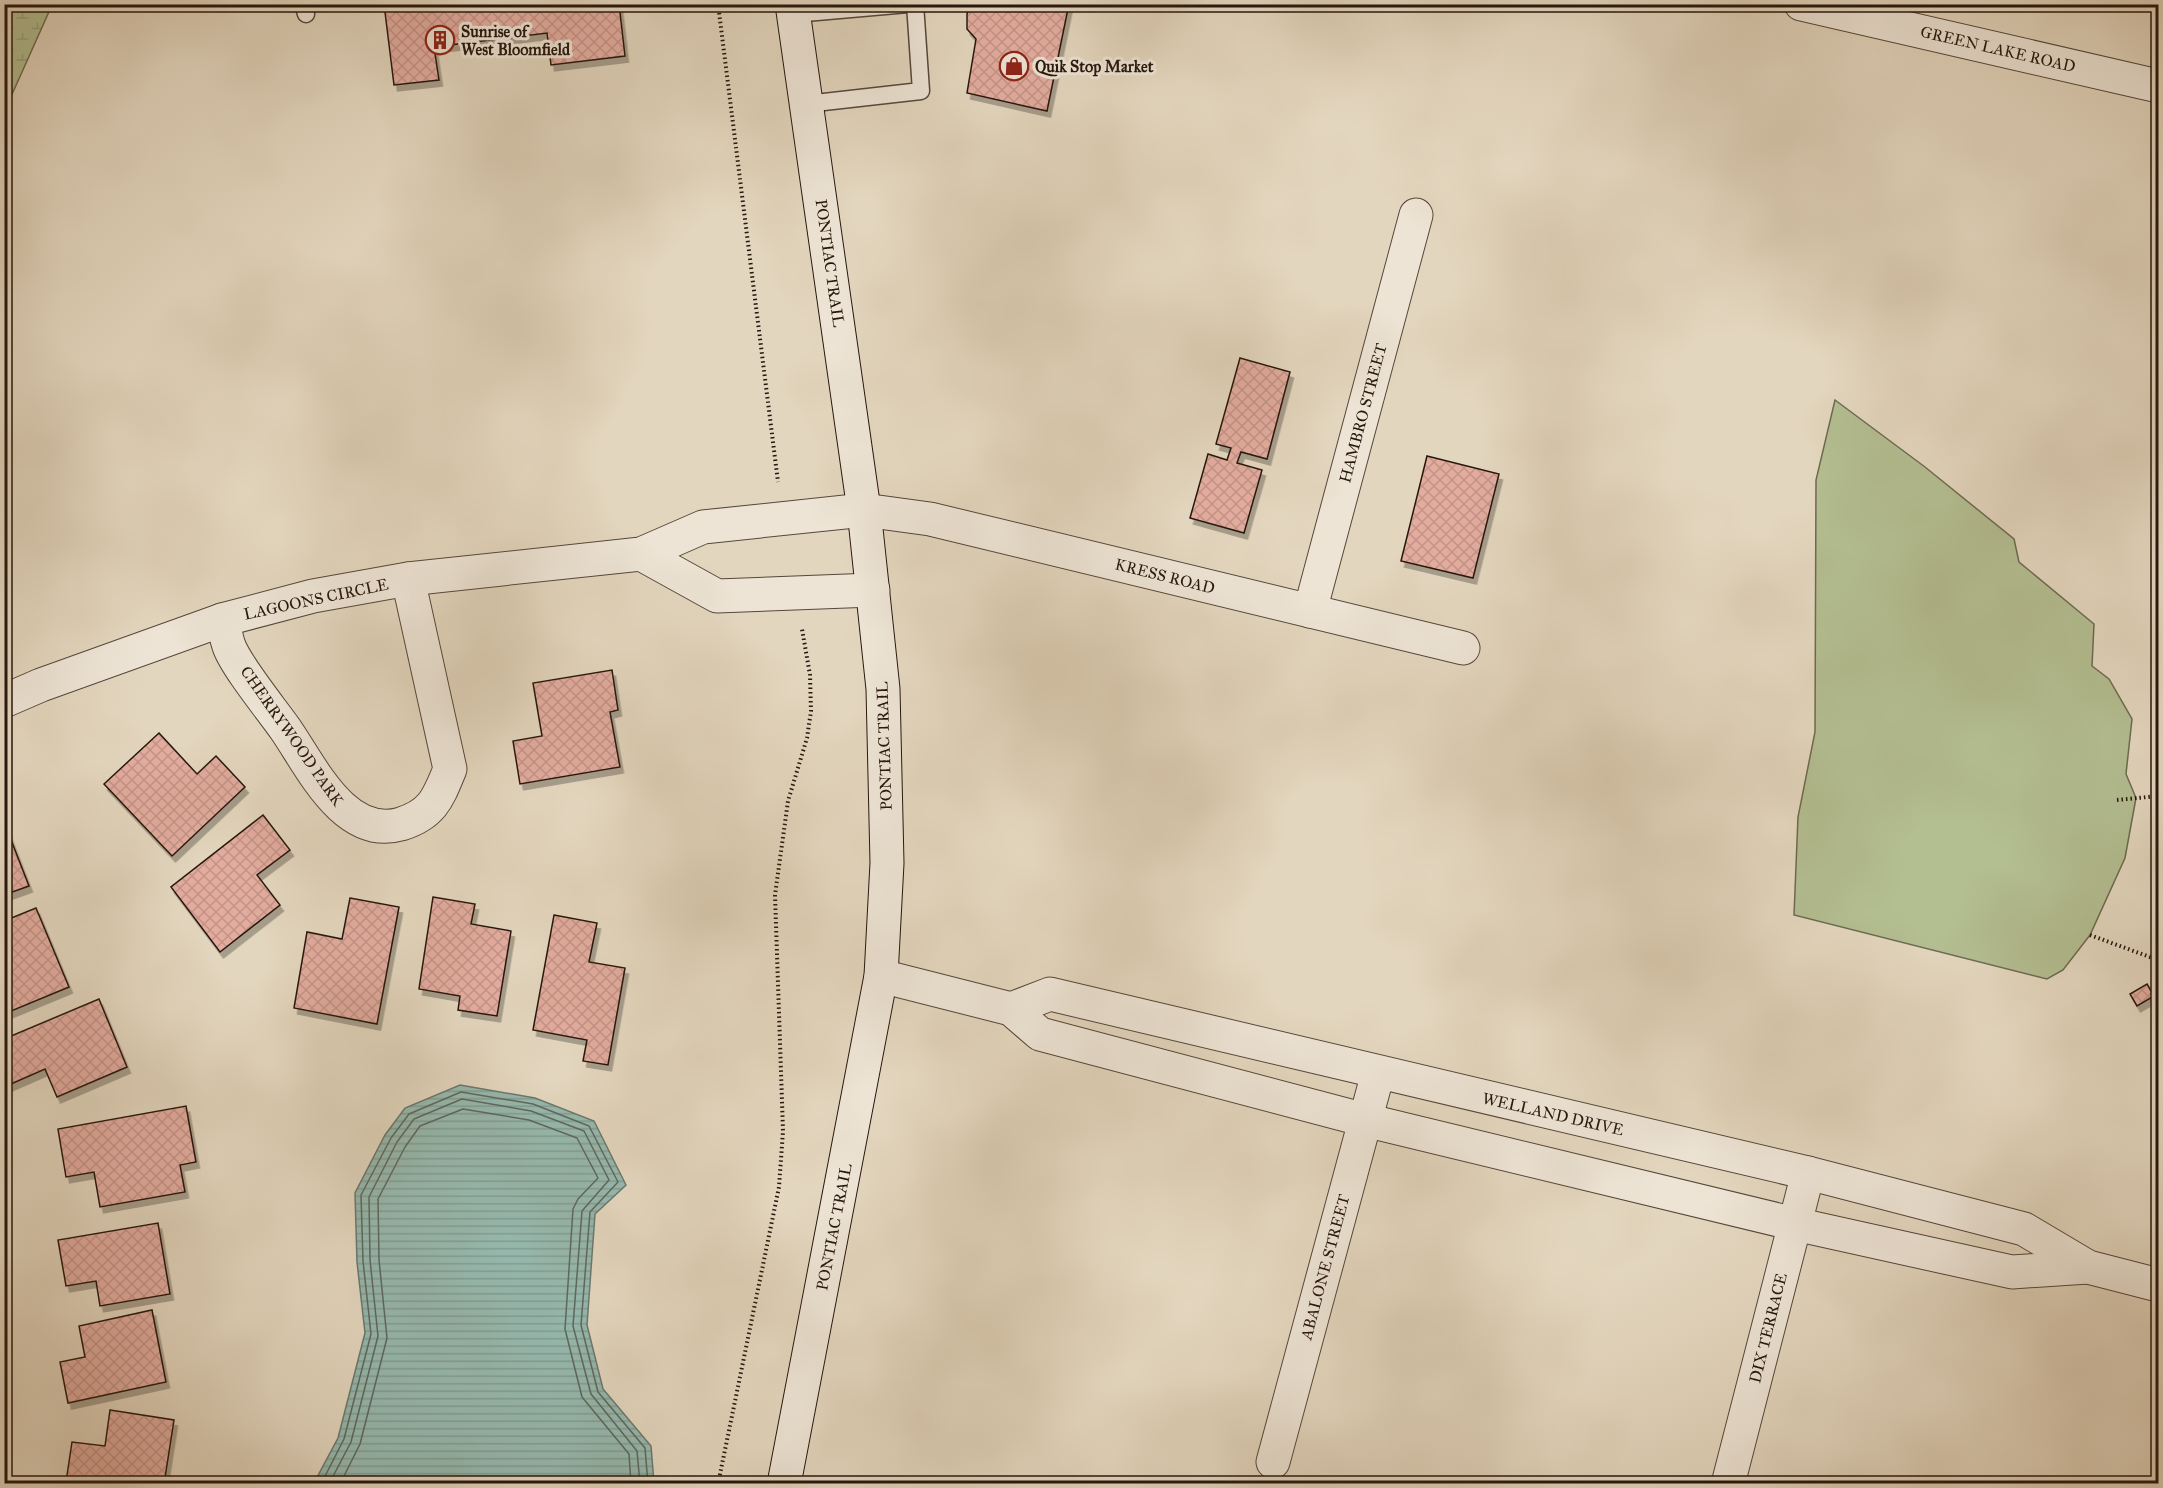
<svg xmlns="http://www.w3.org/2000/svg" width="2163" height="1488" font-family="'IM FELL Great Primer',serif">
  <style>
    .green { fill: #b3be91; stroke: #6d6a50; stroke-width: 1.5 }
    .wetland { fill: url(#wetland-marsh); stroke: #6d6a50; stroke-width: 1.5 }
    .water { fill: url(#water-rules); stroke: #6a786e; stroke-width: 1.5 }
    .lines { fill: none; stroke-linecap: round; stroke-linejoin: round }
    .shore { stroke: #5e685e; stroke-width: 1.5 }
    .building { fill: url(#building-cross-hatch); stroke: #27170e; stroke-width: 1.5; filter: url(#shadow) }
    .service-casing { stroke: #56473a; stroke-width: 19 }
    .minor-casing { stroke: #56473a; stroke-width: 35 }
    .tertiary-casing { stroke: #56473a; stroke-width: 35 }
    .secondary-casing { stroke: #27170e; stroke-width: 35 }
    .path { stroke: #27170e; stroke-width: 4; stroke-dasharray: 1.5 3; stroke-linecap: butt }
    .service { stroke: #ede4d5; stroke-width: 16 }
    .minor { stroke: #ede4d5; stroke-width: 33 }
    .tertiary { stroke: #ede4d5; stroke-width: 33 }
    .secondary { stroke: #ede4d5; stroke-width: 33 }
    .labels { text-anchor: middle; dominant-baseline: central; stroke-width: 6; stroke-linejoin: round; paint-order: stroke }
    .poi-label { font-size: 16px; font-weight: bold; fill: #27170e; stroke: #ede4d5; text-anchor: start }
    .street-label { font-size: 16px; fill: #27170e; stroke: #ede4d5 }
  </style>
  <defs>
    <pattern id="wetland-marsh" width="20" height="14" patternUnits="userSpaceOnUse" patternTransform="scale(1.5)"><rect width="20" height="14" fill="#b3be91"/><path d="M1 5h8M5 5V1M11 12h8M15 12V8" fill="none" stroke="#9aa37c"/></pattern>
    <pattern id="water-rules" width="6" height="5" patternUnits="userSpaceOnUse" patternTransform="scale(1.5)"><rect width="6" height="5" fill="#96b9ae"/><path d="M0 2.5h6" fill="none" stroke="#819e94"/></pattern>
    <pattern id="building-cross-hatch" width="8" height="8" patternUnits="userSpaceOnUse" patternTransform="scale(1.5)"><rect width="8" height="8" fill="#e3ac9f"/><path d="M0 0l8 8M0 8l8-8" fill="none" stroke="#c39388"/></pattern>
    <filter id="shadow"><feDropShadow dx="3.5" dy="6" stdDeviation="0" flood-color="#0004"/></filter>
  </defs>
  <rect width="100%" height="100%" fill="#e3d6be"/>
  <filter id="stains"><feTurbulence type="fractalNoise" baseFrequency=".00333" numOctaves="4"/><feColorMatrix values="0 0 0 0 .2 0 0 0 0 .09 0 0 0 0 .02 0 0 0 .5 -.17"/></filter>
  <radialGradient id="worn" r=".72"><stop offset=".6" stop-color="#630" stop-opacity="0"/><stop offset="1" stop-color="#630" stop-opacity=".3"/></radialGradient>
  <path class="green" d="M1835,400L1925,467L2014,539L2019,562L2094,624L2092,666L2109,679L2132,719L2126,774L2136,798L2125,858L2090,935L2063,970L2047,979L1794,915L1798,817L1815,732L1816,480Z"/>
  <path class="wetland" d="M5,4L52,5L5,110L4,5Z"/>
  <path class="water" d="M460,1085L535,1098L594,1121L626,1185L595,1214L587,1325L603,1389L651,1446L654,1483H314L338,1438L365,1333L357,1262L355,1193L385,1135L405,1108Z"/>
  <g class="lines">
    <g class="shore">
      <path d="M321,1484L344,1439L371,1334L363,1261L361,1195L391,1138L409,1114L461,1092L533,1104L589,1126L618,1182L590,1212L581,1325L598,1392L645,1448L648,1484"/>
      <path d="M329,1484L351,1442L378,1336L370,1260L369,1197L397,1142L414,1119L462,1099L531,1111L584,1131L609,1180L582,1211L573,1326L591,1394L637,1451L640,1484"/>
      <path d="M340,1484L360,1444L387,1338L379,1260L378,1199L405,1147L420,1126L463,1109L529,1120L577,1138L598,1178L578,1199L573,1209L565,1329L582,1397L629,1454L631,1484"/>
    </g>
  </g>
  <g class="building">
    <path d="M384,4H619L625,56L551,65L547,33L434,47L439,80L394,85Z"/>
    <path d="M971,4H1069L1047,111L967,93L976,39L967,29V14Z"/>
    <path d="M1240,358L1290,372L1267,459L1241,452L1237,463L1262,470L1244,533L1190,518L1208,454L1227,460L1231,448L1216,444Z"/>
    <path d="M1427,456L1499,474L1473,578L1401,561Z"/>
    <path d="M612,670L618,710L610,712L620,767L520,784L513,741L542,736L533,683Z"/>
    <path d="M159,733L197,774L216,756L245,787L172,856L104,784Z"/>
    <path d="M263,815L290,850L257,875L280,905L220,952L171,887Z"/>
    <path d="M4,822L29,886L4,895Z"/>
    <path d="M433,897L475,904L471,924L511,931L497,1016L458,1010L460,996L419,989Z"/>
    <path d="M350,898L399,907L377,1024L294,1008L307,932L342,939Z"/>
    <path d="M36,908L69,987L4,1014V921Z"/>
    <path d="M554,915L597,923L589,962L625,968L608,1065L583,1061L587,1040L533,1030Z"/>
    <path d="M2147,984L2154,996L2137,1006L2130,994Z"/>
    <path d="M99,999L127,1067L57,1097L45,1069L4,1087V1039Z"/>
    <path d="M186,1106L196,1162L180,1165L185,1192L100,1207L94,1172L66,1177L58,1129Z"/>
    <path d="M158,1223L170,1294L100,1306L96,1281L66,1286L58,1240Z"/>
    <path d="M152,1310L166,1382L68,1403L60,1362L85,1357L79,1326Z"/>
    <path d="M110,1410L174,1420L164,1484L66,1482L72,1442L105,1446Z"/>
  </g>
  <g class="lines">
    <g class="service-casing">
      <g id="service">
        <path d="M303,4L306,14"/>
        <path d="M794,14L908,4"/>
        <path d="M806,104L921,91L915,4"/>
      </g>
    </g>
    <g class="minor-casing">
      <g id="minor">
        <path d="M641,554L717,596L873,590"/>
        <path d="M1310,611L1416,215"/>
        <path d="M222,620C225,628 226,638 229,646C236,666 272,710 286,730C312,768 345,840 401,824C433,814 438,798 450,769L408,579"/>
        <path d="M4,701L41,685L222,620L313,596L408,579L641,554L703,527L864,510L930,519L1463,648"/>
        <path d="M881,976L1011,1009L1040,1034L1365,1120L1795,1224L2012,1272L2088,1267"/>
        <path d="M1011,1009L1050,994L1808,1173L2024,1229L2088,1267L2158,1285"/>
        <path d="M1273,1462L1378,1073"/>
        <path d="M1728,1484L1808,1173"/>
      </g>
    </g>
    <g class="tertiary-casing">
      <path id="tertiary" d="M1801,4L2158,86"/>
    </g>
    <g class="secondary-casing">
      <path id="secondary" d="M784,1484L881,976L887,863L883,689L864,510L792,4"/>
    </g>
    <g class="path">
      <path d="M718,4L778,482"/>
      <path d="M2117,800L2158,796"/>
      <path d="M2090,935L2158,960"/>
      <path d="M718,1484L779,1187L783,1131L775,895L788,801L807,738L811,711L810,675L802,629"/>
    </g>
    <use href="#service" class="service"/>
    <use href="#minor" class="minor"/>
    <use href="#tertiary" class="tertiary"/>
    <use href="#secondary" class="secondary"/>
  </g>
  <defs>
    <g id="building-ring" transform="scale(1.5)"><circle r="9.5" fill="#ede4d5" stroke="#8f2418" stroke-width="1.5"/><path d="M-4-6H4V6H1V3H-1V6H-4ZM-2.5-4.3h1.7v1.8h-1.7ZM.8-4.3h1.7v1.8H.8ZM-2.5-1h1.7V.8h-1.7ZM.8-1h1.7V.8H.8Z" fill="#8f2418"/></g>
    <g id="shop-ring" transform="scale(1.5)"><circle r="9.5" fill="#ede4d5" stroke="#8f2418" stroke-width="1.5"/><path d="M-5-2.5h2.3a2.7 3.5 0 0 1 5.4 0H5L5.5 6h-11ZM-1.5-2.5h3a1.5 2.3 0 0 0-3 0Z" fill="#8f2418"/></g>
  </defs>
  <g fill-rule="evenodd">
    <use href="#building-ring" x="440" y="40"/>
    <use href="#shop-ring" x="1014" y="66"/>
  </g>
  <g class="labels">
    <g class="poi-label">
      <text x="461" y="31">Sunrise of<tspan x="461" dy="18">West Bloomfield</tspan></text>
      <text x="1035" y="66">Quik Stop Market</text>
    </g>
    <g class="street-label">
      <text transform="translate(1998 49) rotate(13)">GREEN LAKE ROAD</text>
      <text transform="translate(830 263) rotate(82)">PONTIAC TRAIL</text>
      <text transform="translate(1363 413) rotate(-75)">HAMBRO STREET</text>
      <text transform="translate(1165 576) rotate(14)">KRESS ROAD</text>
      <text transform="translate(316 599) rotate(-12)">LAGOONS CIRCLE</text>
      <text transform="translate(292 736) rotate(55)">CHERRYWOOD PARK</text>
      <text transform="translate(884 746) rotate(-92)">PONTIAC TRAIL</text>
      <text transform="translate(1553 1114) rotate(13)">WELLAND DRIVE</text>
      <text transform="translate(834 1227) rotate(-79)">PONTIAC TRAIL</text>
      <text transform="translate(1325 1267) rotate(-75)">ABALONE STREET</text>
      <text transform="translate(1768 1328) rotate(-76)">DIX TERRACE</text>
    </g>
  </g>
  <rect width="2163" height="1488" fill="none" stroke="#e3d6be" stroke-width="24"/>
  <rect x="6" y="6" width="2151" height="1476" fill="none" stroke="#27170e" stroke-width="3"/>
  <rect x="12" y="12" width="2139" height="1464" fill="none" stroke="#27170e" stroke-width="1.5"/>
  <rect width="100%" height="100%" filter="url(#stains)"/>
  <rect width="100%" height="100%" fill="url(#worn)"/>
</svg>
